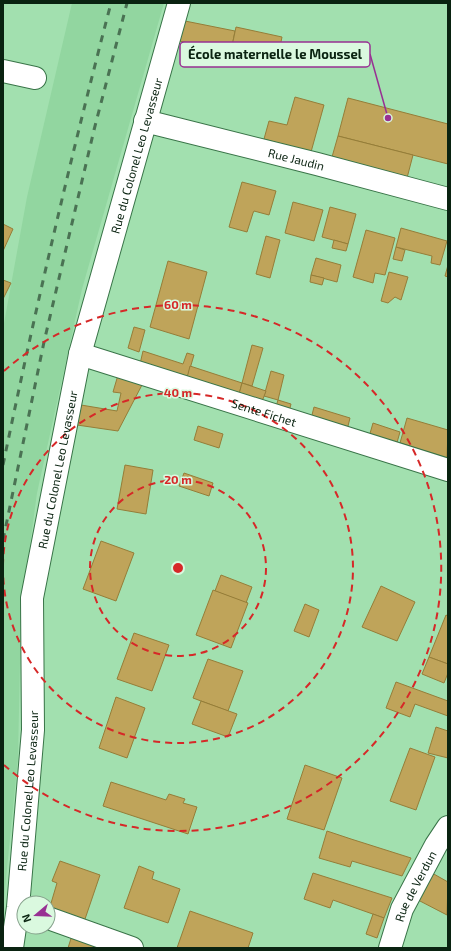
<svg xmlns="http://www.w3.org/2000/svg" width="451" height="951" font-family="'Exo 2',sans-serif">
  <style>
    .built { fill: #92d6a0 }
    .building { fill: #bfa45a; stroke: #957d38 }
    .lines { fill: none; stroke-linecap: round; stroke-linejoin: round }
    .minor-casing { stroke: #397448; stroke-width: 24 }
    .minor { stroke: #fff; stroke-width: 22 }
    .rail { stroke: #4a7253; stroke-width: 3; stroke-dasharray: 7 7; stroke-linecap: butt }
    .ring { fill: none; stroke: #d62828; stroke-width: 2; stroke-dasharray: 7 5 }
    .labels { text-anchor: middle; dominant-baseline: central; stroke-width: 3; stroke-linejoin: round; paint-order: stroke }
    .street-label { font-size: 12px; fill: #0a2311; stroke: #daf9df }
    .centre { fill: #d62828; stroke: #daf9df; stroke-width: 2 }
    .ring-label { font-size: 12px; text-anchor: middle; font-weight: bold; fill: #d62828; stroke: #daf9df; stroke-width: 3; stroke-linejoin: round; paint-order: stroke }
    .leader { fill: none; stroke: #983093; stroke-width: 1.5 }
    .callout-dot { fill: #983093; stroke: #daf9df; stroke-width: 1.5 }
    .callout { fill: #daf9df; stroke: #983093; stroke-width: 1.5 }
    .callout-label { font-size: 13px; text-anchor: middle; font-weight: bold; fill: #0a2311 }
  </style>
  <rect width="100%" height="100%" fill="#a2e0af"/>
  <path class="built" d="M72,3H164L82,289L37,493L21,611L18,758L3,909V329L27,197Z"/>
  <g class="building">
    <path d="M185,21L235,31L231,51L179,41Z"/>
    <path d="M236,27L282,37L277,61L231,51Z"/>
    <path d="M295,97L324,105L311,152L264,139L269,121L287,125Z"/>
    <path d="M348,98L448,124V164L338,136Z"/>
    <path d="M338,136L413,155L407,178L332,157Z"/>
    <path d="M242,182L276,191L269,215L254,211L253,213L247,232L229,227Z"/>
    <path d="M293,202L323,210L314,241L285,233Z"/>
    <path d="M330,207L356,214L348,244L322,237Z"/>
    <path d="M3,224L13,229L3,251Z"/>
    <path d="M401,228L447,241L440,265L431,263L432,256L396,247Z"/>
    <path d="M366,230L395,238L385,275L375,273L373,283L353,277Z"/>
    <path d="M266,236L280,240L270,278L256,274Z"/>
    <path d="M334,240L348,244L346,251L332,248Z"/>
    <path d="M396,247L405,250L402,261L393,259Z"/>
    <path d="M316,258L341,265L337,282L311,275Z"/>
    <path d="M168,261L207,272L189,339L150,327Z"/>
    <path d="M448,265V277L445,276Z"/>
    <path d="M389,272L408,277L401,300L395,297L388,303L381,301Z"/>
    <path d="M311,275L324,278L322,285L310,282Z"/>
    <path d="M3,280L11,283L3,299Z"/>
    <path d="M134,327L145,330L139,352L128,348Z"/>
    <path d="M252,345L263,348L252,386L242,383Z"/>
    <path d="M143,351L183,364L187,353L194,355L186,382L140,364Z"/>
    <path d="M190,366L242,383L238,398L186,382Z"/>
    <path d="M271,371L284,375L278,400L264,396Z"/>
    <path d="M118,375L143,383L118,431L77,425L81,405L117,411L121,393L113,392Z"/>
    <path d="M242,383L266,391L263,399L255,404L238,398Z"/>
    <path d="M278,400L291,404L289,412L275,410Z"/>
    <path d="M314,407L350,418L347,430L311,419Z"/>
    <path d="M407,418L448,430L447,458L400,443Z"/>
    <path d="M373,423L400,432L396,446L369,437Z"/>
    <path d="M198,426L223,434L219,448L194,440Z"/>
    <path d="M125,465L153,470L146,514L117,509Z"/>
    <path d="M184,473L213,483L209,496L179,486Z"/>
    <path d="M101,541L134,553L116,601L83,589Z"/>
    <path d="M221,575L252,587L246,603L215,591Z"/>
    <path d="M381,586L415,602L397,641L362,627Z"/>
    <path d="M213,590L248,603L231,648L196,635Z"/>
    <path d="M305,604L319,610L309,637L294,631Z"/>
    <path d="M446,615L448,616V664L429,657Z"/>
    <path d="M134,633L169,645L152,691L117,679Z"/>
    <path d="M429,657L448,664V673L444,683L422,674Z"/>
    <path d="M208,659L243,671L228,711L193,698Z"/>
    <path d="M396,682L448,701V716L415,704L410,717L386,708Z"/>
    <path d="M116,697L145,708L127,758L99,748Z"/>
    <path d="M201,701L237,714L228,737L192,724Z"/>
    <path d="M436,727L448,731V758L428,753Z"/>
    <path d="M410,748L435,757L416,810L390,801Z"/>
    <path d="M305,765L342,778L324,830L287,819Z"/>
    <path d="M111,782L166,800L169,794L185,799L183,803L197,807L188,834L103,806Z"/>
    <path d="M327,831L351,839L411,858L402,876L352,861L350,867L319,858Z"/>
    <path d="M60,861L100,875L84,922L49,910L57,883L52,881Z"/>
    <path d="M139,866L154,872L152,879L180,889L168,923L124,908Z"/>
    <path d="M313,873L392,898L384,918L333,900L330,908L304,899Z"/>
    <path d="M432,873L448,882L447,915L418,900Z"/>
    <path d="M190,911L253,933L248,948H177Z"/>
    <path d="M373,914L384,918L377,938L366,934Z"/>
    <path d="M73,932L117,948H68Z"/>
  </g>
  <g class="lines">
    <g class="minor-casing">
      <g id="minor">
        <path d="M3,71L35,78"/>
        <path id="s1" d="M145,121L317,164L448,199"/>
        <path id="s2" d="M80,354L448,470"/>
        <path d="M48,918L132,948"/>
        <path id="s3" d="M12,948L18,907L33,730L32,598L80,354L179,3"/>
        <path id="s4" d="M390,948L402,909L436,845L448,827"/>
      </g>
    </g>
    <use href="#minor" class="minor"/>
    <g class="rail">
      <path d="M3,465C35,310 71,156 111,3"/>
      <path d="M3,540L44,342L94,130L127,3"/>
    </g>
  </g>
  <g class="ring">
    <circle cx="178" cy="568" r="88"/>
    <path d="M3 566A175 175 0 1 1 3 570"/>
    <path d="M4 371A263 263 0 1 1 4 765"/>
  </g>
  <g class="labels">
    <g class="street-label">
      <text stroke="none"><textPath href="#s3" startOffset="806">Rue du Colonel Leo Levasseur</textPath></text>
      <text stroke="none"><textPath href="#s1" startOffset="156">Rue Jaudin</textPath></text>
      <text stroke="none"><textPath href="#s2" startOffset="193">Sente Fichet</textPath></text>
      <text stroke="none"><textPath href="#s3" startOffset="482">Rue du Colonel Leo Levasseur</textPath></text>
      <text stroke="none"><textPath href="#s3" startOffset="158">Rue du Colonel Leo Levasseur</textPath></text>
      <text stroke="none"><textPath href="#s4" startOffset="67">Rue de Verdun</textPath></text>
    </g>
  </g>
  <circle cx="178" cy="568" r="6" class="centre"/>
  <g class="ring-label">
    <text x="178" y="309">60 m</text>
    <text x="178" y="397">40 m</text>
    <text x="178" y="484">20 m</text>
  </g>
  <path class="leader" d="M388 118L370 54"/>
  <circle class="callout-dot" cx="388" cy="118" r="4"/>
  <rect class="callout" x="180" y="42" width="190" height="25" rx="4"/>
  <g class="callout-label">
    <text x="275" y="59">École maternelle le Moussel</text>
  </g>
  <rect width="451" height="951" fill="none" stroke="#0a2311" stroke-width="8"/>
  <g transform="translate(36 915) rotate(251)"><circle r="19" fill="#daf9df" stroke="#87a38d"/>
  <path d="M0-3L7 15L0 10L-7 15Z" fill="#983093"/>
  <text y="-6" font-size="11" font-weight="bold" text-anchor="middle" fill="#0a2311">N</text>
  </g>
</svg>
